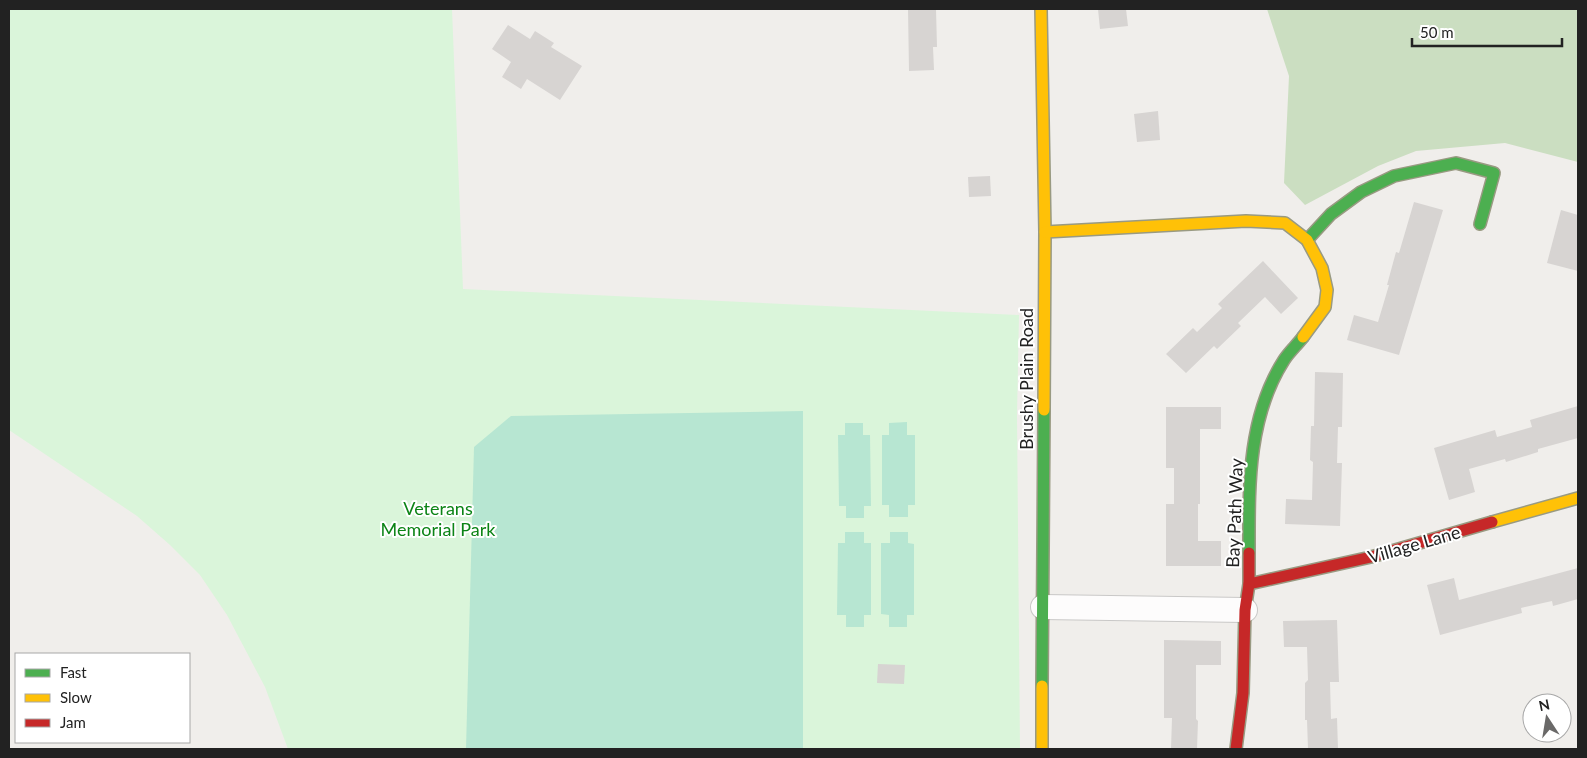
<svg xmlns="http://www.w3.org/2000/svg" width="1587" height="758" font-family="Lato,sans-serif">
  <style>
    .forest { fill: #cbdec1 }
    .park { fill: #daf5da }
    .pitch { fill: #b7e6d2 }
    .building { fill: #d7d4d2 }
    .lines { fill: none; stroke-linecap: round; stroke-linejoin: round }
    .street-casing { stroke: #c9c8c7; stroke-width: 26 }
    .fast-casing { stroke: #999a82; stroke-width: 14 }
    .slow-casing { stroke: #999a82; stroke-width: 14 }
    .jam-casing { stroke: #999a82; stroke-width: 14 }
    .street { stroke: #fdfcfc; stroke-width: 24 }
    .fast { stroke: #4caf50; stroke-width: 11 }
    .slow { stroke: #ffc107; stroke-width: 11 }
    .jam { stroke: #c62828; stroke-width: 11 }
    .labels { text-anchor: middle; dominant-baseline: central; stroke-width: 4; stroke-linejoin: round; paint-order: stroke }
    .street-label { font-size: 18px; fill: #222; stroke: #fff }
    .park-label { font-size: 18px; fill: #0c8416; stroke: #fff }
  </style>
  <rect width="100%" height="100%" fill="#f0eeeb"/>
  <path class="forest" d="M1267,9H1578V162L1505,143L1416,151L1378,166L1305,205L1284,183L1289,76Z"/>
  <path class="park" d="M9,9H452L463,289L1019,315L1017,415L1020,749H288L265,687L227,615L200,575L170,545L137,516L9,430Z"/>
  <g class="pitch">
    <path d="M803,411V749H466L474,447L511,416Z"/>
    <path d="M907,422V435H915V505H908V517H889V505H882V435H889V423Z"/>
    <path d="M845,423H863V435H870L871,506H864V518H846V506H839L838,435H845Z"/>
    <path d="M845,532H864V543H871V615H864V627H846V615H837L838,543H845Z"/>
    <path d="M890,532H908V543L914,544V615H907V627H889V615L881,614V543H890Z"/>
  </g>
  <g class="building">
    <path d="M908,9H936L937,47H933L934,70L909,71Z"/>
    <path d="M1098,9H1126L1128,26L1100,29Z"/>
    <path d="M508,25L530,39L535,31L554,43L551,47L582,66L560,100L527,79L521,89L502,77L511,62L492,49Z"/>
    <path d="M1158,111L1160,140L1137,142L1134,114Z"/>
    <path d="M990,176L991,196L969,197L968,177Z"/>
    <path d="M1414,202L1443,210L1399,355L1347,340L1354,315L1378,322L1389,285H1387L1396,252L1399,253Z"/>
    <path d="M1561,210L1578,215V271L1547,263Z"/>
    <path d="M1263,261L1298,298L1281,314L1265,297L1238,323L1241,326L1217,349L1214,346L1186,373L1166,354L1193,328L1197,332L1222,308L1218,304Z"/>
    <path d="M1315,372L1343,373L1342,427H1338L1337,463H1342L1340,526L1285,524L1286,499L1312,500L1313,462L1310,460L1311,426H1314Z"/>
    <path d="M1578,406V438L1538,449V452L1506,462L1505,459L1469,469L1475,492L1449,500L1434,448L1495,430L1497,437L1532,427L1530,420Z"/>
    <path d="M1166,407H1221V429H1200V504H1198V541H1221V566H1166V504H1174V468H1166Z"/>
    <path d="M1578,568V599L1553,606L1552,601L1521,608L1522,613L1440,635L1427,585L1454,578L1459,600Z"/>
    <path d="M1337,620L1339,682H1330L1331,719L1337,718L1338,749H1308L1307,720H1305V683L1308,680L1307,647H1284L1283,621Z"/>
    <path d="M1164,640L1221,641V665H1196V719L1198,721L1197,749H1171L1172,718H1164Z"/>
    <path d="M878,664L905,665L904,684L877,683Z"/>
  </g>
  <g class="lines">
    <g class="street-casing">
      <path id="street" d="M1043,607L1245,610"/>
    </g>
    <g class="fast-casing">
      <g id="fast">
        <path d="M1307,240L1331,214L1361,192L1394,176L1456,163L1494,173L1480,224"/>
        <path d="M1249,553C1249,488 1247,418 1284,360C1289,352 1297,345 1303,337"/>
        <path d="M1042,686L1044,410"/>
      </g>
    </g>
    <g class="slow-casing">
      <g id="slow">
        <path d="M1041,9L1045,232L1044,410"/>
        <path d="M1045,232L1246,221L1285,223L1307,240L1322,268L1327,290L1325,307L1303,337"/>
        <path d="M1492,522L1578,498"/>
        <path d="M1042,749V686"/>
      </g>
    </g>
    <g class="jam-casing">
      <g id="jam">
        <path d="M1249,584L1371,557L1492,522"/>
        <path d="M1236,749L1243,693L1245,610L1249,584V553"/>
      </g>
    </g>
    <use href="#street" class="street"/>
    <use href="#fast" class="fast"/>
    <use href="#slow" class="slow"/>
    <use href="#jam" class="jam"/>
  </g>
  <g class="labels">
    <g class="street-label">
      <text transform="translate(1026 379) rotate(-90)">Brushy Plain Road</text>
      <text transform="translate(1234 513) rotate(-88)">Bay Path Way</text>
      <text transform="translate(1414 544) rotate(-16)">Village Lane</text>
    </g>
    <g class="park-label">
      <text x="438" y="508">Veterans<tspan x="438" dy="21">Memorial Park</tspan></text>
    </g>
  </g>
  <rect width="1587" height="758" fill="none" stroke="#222222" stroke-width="20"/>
  <rect x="15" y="653" width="175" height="90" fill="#ffffff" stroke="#a7a7a7"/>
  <rect x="25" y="669" width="25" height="8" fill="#4caf50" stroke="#a7a7a7"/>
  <text x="60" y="678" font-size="15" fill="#222222">Fast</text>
  <rect x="25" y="694" width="25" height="8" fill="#ffc107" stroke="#a7a7a7"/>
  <text x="60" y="703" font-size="15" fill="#222222">Slow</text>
  <rect x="25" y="719" width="25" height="8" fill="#c62828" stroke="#a7a7a7"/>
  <text x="60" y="728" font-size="15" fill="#222222">Jam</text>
  <g transform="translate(1547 718) rotate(348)"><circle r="24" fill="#ffffff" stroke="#a7a7a7"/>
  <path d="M0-4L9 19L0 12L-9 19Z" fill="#6a6968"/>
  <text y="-8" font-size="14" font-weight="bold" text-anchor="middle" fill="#222222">N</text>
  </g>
  <path d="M1412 38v8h150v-8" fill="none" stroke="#222222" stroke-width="2.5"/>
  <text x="1420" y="38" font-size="15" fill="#222222" stroke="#ffffff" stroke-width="4" paint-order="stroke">50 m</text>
</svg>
